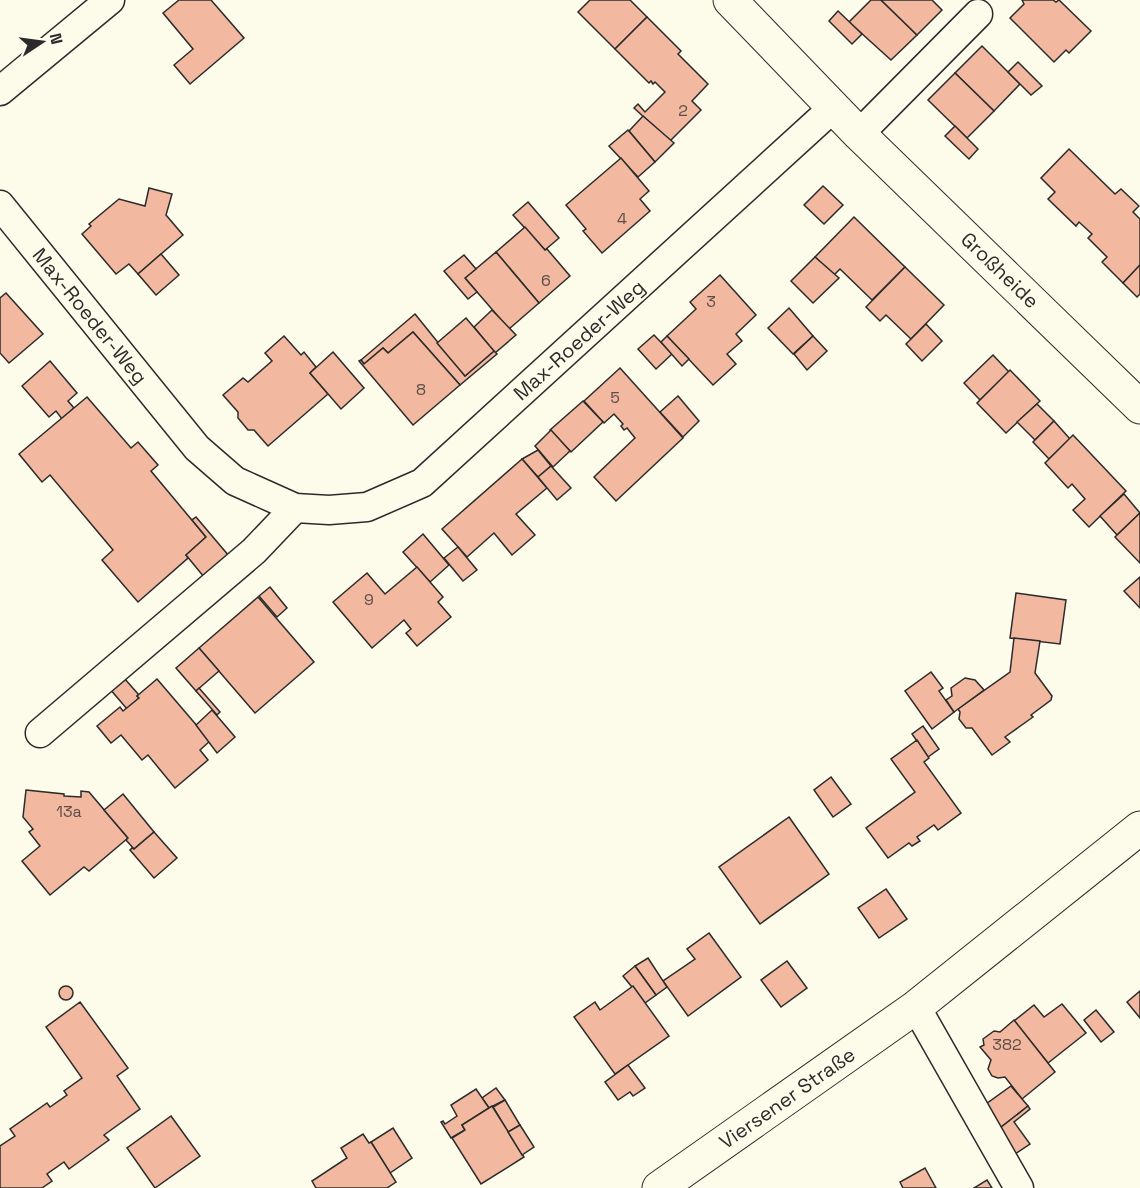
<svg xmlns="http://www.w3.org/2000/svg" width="1140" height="1188" font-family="'Space Grotesk',sans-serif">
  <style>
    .building { fill: #f2b8a0; stroke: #2b2b2b; stroke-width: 1.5 }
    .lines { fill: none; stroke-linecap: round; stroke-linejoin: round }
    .street-casing { stroke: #2b2b2b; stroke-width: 31 }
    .secondary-casing { stroke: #2b2b2b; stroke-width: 35 }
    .street { stroke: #fdfbea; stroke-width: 28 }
    .secondary { stroke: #fdfbea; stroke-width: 33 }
    .labels { text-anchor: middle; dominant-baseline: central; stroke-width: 4.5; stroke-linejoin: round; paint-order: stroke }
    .number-label { font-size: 16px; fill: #5d4e48 }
    .street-label { font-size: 20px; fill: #2b2b2b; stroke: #fdfbea }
  </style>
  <rect width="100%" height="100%" fill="#fdfbea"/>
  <g class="building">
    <path d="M179,0H211L244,38L190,84L174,65L193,49L163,13Z"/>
    <path d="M590,0H630L647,17L615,49L578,12Z"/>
    <path d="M871,0H881L917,35L891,60L849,22Z"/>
    <path d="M881,0H932L942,10L917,35Z"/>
    <path d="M1053,0L1056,2L1059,0L1091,31L1069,53L1066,50L1054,62L1010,18L1024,4L1022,0Z"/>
    <path d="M838,11L862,34L852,44L829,21Z"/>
    <path d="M647,17L681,51L678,54L708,84L692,101L701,110L670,141L634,108L638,104L645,112L665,92L655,82L653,84L651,81L649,83L615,49Z"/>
    <path d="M982,46L1020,84L994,111L955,73Z"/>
    <path d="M1018,62L1042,86L1031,95L1008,72Z"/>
    <path d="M955,73L994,111L967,138L928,100Z"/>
    <path d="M643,116L674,143L655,162L629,131Z"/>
    <path d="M955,126L978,149L969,159L945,136Z"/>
    <path d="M628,130L655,162L638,177L609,146Z"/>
    <path d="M1069,149L1115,194L1121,189L1139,206L1133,212L1140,219V265L1123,283L1102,262L1107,257L1088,238L1092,234L1079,222L1076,226L1048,199L1055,192L1041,178Z"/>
    <path d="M621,158L649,191L640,199L650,211L602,253L583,231L586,229L566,205Z"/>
    <path d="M823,186L843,205L824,224L804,205Z"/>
    <path d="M149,188L172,194L166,215L183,235L138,274L129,264L116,274L82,234L91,226L89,224L119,199L145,206Z"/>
    <path d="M528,202L559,238L545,250L513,215Z"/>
    <path d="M854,217L905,267L872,300L840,269L834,275L815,257Z"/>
    <path d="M525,227L545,250L547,249L570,276L539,303L496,252Z"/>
    <path d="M496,252L539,303L509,329L465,278Z"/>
    <path d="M161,254L179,275L156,295L138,274Z"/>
    <path d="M464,255L476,269L465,278L477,292L468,299L444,271Z"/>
    <path d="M815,257L839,278L813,303L791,281Z"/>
    <path d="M1140,265V294L1137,297L1123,283Z"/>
    <path d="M905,267L944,305L911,339L886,315L880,321L866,307Z"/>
    <path d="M720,275L756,315L736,334L742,341L727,354L736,364L713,385L667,336L696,309L690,302Z"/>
    <path d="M6,293L43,334L9,363L0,353V298Z"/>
    <path d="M789,308L813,336L793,354L768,328Z"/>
    <path d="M492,310L516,335L495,353L474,327Z"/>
    <path d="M415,314L465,376L494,351L497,354L460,385L413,332L388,353L383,348L364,364L361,360Z"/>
    <path d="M466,318L494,351L465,376L437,343Z"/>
    <path d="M926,324L942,341L922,361L906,344Z"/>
    <path d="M413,332L460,385L413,425L359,361L361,360L364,364L383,348L388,353Z"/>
    <path d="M654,335L672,354L656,369L638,349Z"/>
    <path d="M284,336L301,355L304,352L316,367L310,373L328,394L268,446L254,430H248L238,418V412L223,395L243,378L248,382L272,361L265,353Z"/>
    <path d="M667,336L689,359L682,366L661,342Z"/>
    <path d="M813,336L827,351L807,370L794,354Z"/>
    <path d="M333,352L364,388L341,409L310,373Z"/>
    <path d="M993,355L1009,372L980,400L964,383Z"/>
    <path d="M50,361L77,393L68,401L74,408L62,419L56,411L49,417L22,386Z"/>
    <path d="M620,368L683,438L616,501L594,477L635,438L627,428L624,430L621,426L623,424L614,414L604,423L584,401Z"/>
    <path d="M1010,370L1040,401L1006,433L977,403Z"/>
    <path d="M678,396L699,421L683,437L660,412Z"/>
    <path d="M87,397L131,448L138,442L158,465L151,471L206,537L186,555L188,558L138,602L102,560L113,550L50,475L42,482L19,454Z"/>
    <path d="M583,401L603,422L571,452L550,430Z"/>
    <path d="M1037,404L1054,421L1035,440L1017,422Z"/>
    <path d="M1054,421L1070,439L1049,459L1033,442Z"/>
    <path d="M551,430L570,451L553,467L535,446Z"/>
    <path d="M1073,435L1126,491L1089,527L1073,510L1085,499L1072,484L1068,488L1045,463Z"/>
    <path d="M538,450L551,466L538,477L522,459Z"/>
    <path d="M522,459L547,488L516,514L535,535L512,555L494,533L467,557L442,529Z"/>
    <path d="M551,466L571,488L557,500L538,477Z"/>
    <path d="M1124,494L1140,513L1117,535L1100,516Z"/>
    <path d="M1140,513V563L1115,537Z"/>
    <path d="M196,517L229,556L204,577L186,555L206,537L192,520Z"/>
    <path d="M423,534L449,565L430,582L403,552Z"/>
    <path d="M458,547L477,570L463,581L444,558Z"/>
    <path d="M417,567L443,597L438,602L451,617L417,646L406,633L411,629L404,620L372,648L333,602L367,573L385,594Z"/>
    <path d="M1140,577V608L1124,591Z"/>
    <path d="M270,587L287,608L277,617L259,596Z"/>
    <path d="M1016,593L1066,600L1060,644L1010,638Z"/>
    <path d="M258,597L314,662L255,713L199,648Z"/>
    <path d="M1014,638L1040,641L1035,673L1052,696L1051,700L1031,715L1033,717L1005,737L1010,742L992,755L972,728H966L959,719L960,712L958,709L1010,672Z"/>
    <path d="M199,648L219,671L196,691L176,668Z"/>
    <path d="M931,672L943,688L939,691L954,712L932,729L905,691Z"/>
    <path d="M124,678L139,695L137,696L139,698L127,709L110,689Z"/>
    <path d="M965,678L975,680L984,690L954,712L946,700L952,696L951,688Z"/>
    <path d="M157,679L210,741L200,750L208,760L175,788L148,755L142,760L121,735L111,743L97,726L120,707L123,711L139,698L137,696Z"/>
    <path d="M199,688L220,712L217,715L196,691Z"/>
    <path d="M212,710L235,737L217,753L196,725Z"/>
    <path d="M923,726L939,749L928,757L912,734Z"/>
    <path d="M917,740L929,758L924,762L961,813L938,830L934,825L917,837L920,841L912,846L909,843L888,858L866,828L915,792L891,759Z"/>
    <path d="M831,777L851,804L833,817L814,790Z"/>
    <path d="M26,790L64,794V796L81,797V791L89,792L128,838L89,871L84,867L50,895L22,861L40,846L29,832L33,829L23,817Z"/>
    <path d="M123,794L154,832L134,849L126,840L128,838L104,810Z"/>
    <path d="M789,817L829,874L760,924L719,867Z"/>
    <path d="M154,832L177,858L154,878L130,850L132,848L134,849Z"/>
    <path d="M886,889L907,919L879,938L858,908Z"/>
    <path d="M709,933L741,977L688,1016L663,981L695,959L687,949Z"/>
    <path d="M648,958L667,987L656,995L635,966Z"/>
    <path d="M787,961L807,988L781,1007L761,980Z"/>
    <path d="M635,966L656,995L645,1003L623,976Z"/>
    <circle cx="66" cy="993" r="7"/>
    <path d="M633,986L669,1036L615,1074L574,1017L595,1002L600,1010Z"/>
    <path d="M1140,991V1018L1127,1002Z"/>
    <path d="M80,1002L128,1068L117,1076L140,1109L104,1135L109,1140L69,1169L64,1162L47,1174L52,1181L42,1188H0V1146L15,1136L10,1129L47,1103L50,1107L67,1095L64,1091L82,1078L46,1027Z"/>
    <path d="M1062,1004L1086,1033L1048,1063L1014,1021L1034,1005L1044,1017Z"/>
    <path d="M1096,1010L1114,1032L1101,1042L1084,1020Z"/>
    <path d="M1014,1020L1055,1072L1022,1099L1005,1077L998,1078L992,1076L988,1069L991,1060L980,1047L984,1045L983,1039L994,1031L1000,1032Z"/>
    <path d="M628,1065L645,1088L633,1096L630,1092L618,1100L605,1082Z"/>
    <path d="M1011,1086L1028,1106L1000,1128L986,1104Z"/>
    <path d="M496,1088L505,1100L489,1108L482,1098Z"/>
    <path d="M476,1089L489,1108L462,1125L465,1130L451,1138L441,1122L443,1121L445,1124L457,1116L451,1105Z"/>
    <path d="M505,1100L520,1125L508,1132L493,1107Z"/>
    <path d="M492,1106L524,1157L481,1184L452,1138L465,1130L462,1125Z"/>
    <path d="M1028,1106L1030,1109L1014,1122L1030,1144L1015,1154L1000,1128Z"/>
    <path d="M171,1116L200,1156L155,1188L127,1148Z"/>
    <path d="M520,1125L534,1147L522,1155L508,1132Z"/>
    <path d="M393,1128L412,1158L390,1173L371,1142Z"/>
    <path d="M363,1134L369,1143L371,1142L396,1182L387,1188H316L312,1181L347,1158L341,1148Z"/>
    <path d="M925,1168L936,1188H903L900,1182Z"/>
    <path d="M987,1180L992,1188H974Z"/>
  </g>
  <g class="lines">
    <g class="street-casing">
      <g id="street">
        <path d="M0,91L110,0"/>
        <path d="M859,134L978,14"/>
        <path d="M0,205L197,448L235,481L295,508L329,510L367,507L422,483L833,108"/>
        <path d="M40,733L254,551L295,508"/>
        <path d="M916,1007L1019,1188"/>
      </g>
    </g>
    <g class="secondary-casing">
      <g id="secondary">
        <path d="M730,0L859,134L1140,407"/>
        <path d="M659,1188L916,1007L1140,828"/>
      </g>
    </g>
    <use href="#street" class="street"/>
    <use href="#secondary" class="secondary"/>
  </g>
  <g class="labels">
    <g class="number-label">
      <text x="683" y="110">2</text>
      <text x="622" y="218">4</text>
      <text x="546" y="280">6</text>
      <text x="711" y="301">3</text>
      <text x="421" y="389">8</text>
      <text x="615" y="397">5</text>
      <text x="369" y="599">9</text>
      <text x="69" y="811">13a</text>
      <text x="1007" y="1044">382</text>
    </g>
    <g class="street-label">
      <text transform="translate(1000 270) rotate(44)">Großheide</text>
      <text transform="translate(90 316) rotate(51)">Max-Roeder-Weg</text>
      <text transform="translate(579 340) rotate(-42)">Max-Roeder-Weg</text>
      <text transform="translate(787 1098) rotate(-35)">Viersener Straße</text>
    </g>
  </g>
  <g transform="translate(42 42) rotate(77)" stroke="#fdfbea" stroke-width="4.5" paint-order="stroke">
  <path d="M0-4.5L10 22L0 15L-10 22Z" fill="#2b2b2b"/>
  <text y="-9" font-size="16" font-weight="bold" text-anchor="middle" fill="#2b2b2b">N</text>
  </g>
</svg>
